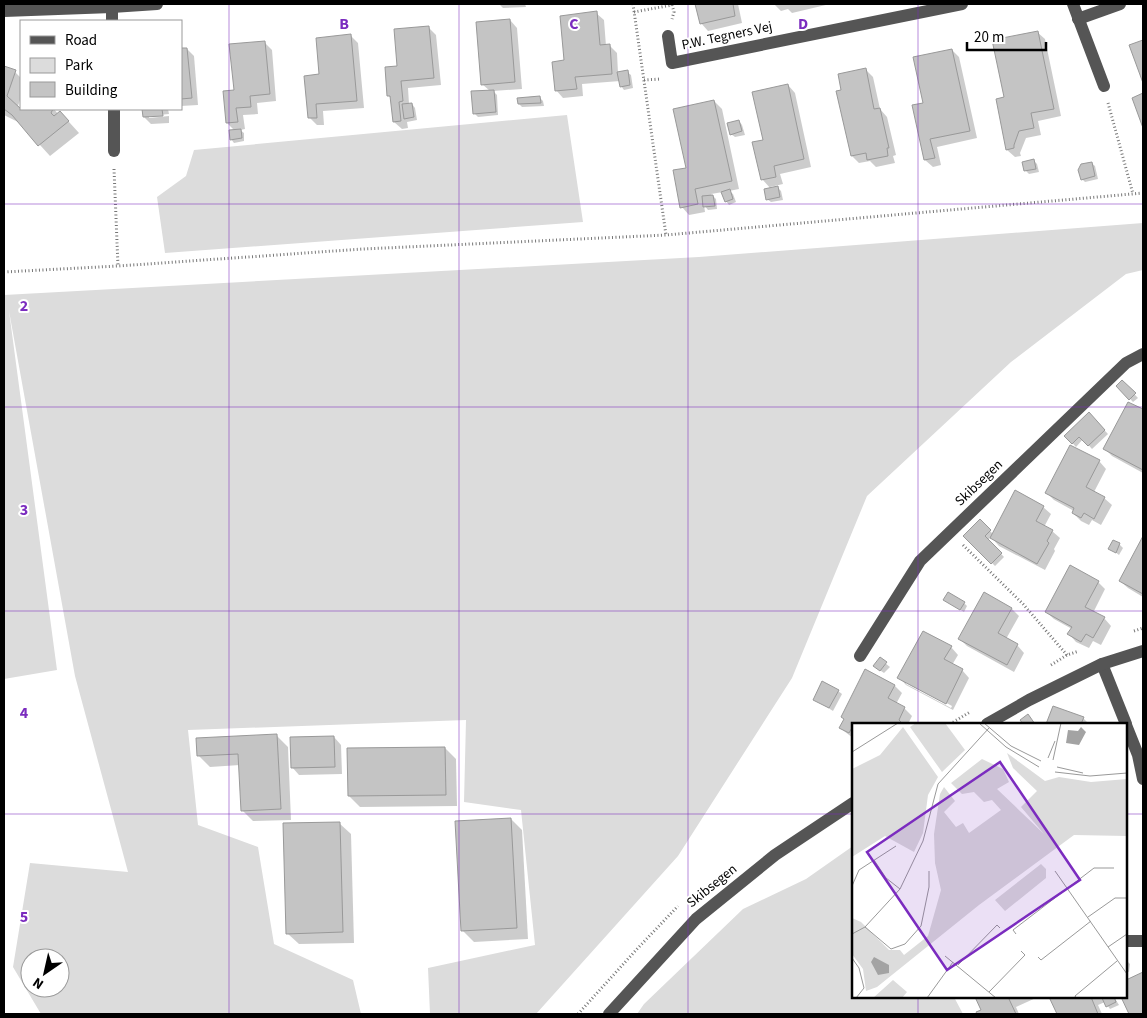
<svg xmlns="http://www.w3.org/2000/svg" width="1147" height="1018" font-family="'Source Sans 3',sans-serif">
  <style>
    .green { fill: #dcdcdc; fill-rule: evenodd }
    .shadow { fill: #0003; fill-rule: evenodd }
    .building { fill: #c4c4c4; stroke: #999 }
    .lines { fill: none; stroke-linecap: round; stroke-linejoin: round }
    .path { stroke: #777; stroke-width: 3; stroke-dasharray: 1 2.5; stroke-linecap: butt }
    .minor { stroke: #555; stroke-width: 12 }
    .grid { fill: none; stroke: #7b2cbf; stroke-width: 1; stroke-opacity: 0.55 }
    .labels { text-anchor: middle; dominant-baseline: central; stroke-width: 4; stroke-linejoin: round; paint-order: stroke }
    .street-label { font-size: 14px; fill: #000; stroke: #fff }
    .inset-road { fill: none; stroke: #999; stroke-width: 1 }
    .view { fill: #7b2cbf; fill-opacity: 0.15; stroke: #7b2cbf; stroke-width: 2.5 }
    .inset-edge { fill: none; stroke: #000; stroke-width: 2.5 }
    .grid-label { font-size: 16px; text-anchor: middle; font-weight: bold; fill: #7b2cbf; stroke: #fff; stroke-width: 4; stroke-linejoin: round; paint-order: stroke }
  </style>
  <rect width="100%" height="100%" fill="#fff"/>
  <g class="green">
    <path d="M567,115L583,222L165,253L157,197L186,176L194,150Z"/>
    <path d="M1143,223V270L1126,274L1011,362L867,496L792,678L678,856L536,1014H430L428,968L535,945L521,810L464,802L466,720L188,730L198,825L258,847L274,944L353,980L361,1014H41L13,967L30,863L128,872L75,676L9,311L57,670L4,679V295L699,257ZM30,958H60V988H30Z"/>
    <path d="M853,846V997H954L963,1014H637L644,1004L743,909L806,879Z"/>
  </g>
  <g class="shadow">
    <path d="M499,4H525L526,7L503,8Z"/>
    <path d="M696,4H738L742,23L708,31L701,23Z"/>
    <path d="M774,4H830L792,13L788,9L781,11Z"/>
    <path d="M596,13L604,20L606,46L609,45L617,53L618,73L627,72L631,75L633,88L624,90L621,86L620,81L582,84L583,96L563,98L556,90L565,62Z"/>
    <path d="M510,20L517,28L522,89L493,91L497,95L498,115L478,117L474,113L490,91L482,84Z"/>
    <path d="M428,27L436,35L441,85L408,88L409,104H412L415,108L417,120L407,122L408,128L402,129L394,122L392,99L388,95L399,67Z"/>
    <path d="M1037,32L1045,39L1061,116L1038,121L1041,135L1026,138L1020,153L1021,156L1015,157L1007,150L997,100L1006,98Z"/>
    <path d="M351,36L358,43L364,108L323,111L324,125H317L310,118L321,76Z"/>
    <path d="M264,42L272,50L276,101L257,103L258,114L243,115L245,129L240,130L244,133V141L234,143L231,139L235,131L227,123L235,91Z"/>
    <path d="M181,49H187L194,56L198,105L181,106Z"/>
    <path d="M952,50L959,57L977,138L937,147L941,165L933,167L925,160L913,106L924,103Z"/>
    <path d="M4,67L15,72L21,78V97L18,106L23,110L54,109L58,114L60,112L79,133L50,156L20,123L4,115Z"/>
    <path d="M865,69L873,77L880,109L887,117L896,155L893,156L895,163L876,167L870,161L859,163L852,156L842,91Z"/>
    <path d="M788,85L795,93L811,167L780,174L783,184L770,187L771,189L762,179L764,141Z"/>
    <path d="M540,98L543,101L544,106L522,107L519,104Z"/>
    <path d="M714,101L722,109L739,189L729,191L733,194L736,202L729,205L726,201L723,192L711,194L716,199L717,209L708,210L704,205L705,212L689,215L682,207L687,169Z"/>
    <path d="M143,109H168L169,114L149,116V118L169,116V123L151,124L144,117Z"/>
    <path d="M739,121L742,125L745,135L735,137L731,134Z"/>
    <path d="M1034,161L1037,164L1039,172L1029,174L1026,171Z"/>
    <path d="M1091,163L1095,166L1098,179L1085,182L1082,179Z"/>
    <path d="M778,188L781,191L783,200L771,202L767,199Z"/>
    <path d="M1122,381L1138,398L1133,402L1118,386Z"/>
    <path d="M1129,403L1143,411V473L1112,456L1105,449Z"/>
    <path d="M1089,414L1108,434L1092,449L1083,439L1076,447L1066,436Z"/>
    <path d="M1099,461L1106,469L1094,492L1104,498L1112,505L1101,525L1092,520L1089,525L1081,521L1073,513L1074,511L1054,500L1047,493Z"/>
    <path d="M1043,507L1051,514L1044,527L1052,531L1060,538L1054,549L1055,551L1045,570L999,546L991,537L988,540L1004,557L995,566L965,536L980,521L993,534Z"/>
    <path d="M1143,539V597L1128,588L1120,581Z"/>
    <path d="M1119,544L1123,548L1119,555L1110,548Z"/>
    <path d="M1098,582L1105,589L1093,613L1104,618L1111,626L1101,645L1093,641L1089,648L1076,642L1069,634L1072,629L1054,619L1046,612Z"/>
    <path d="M984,594L1012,609L1019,616L1006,639L1017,645L1024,653L1014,672L967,646L960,639Z"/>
    <path d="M945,600L964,603L967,606L964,612Z"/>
    <path d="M951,647L958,655L952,665L962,670L969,678L953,710L906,685L899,677ZM906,681L952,706L951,708L906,684Z"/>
    <path d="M880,659L890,667L884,673L878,669Z"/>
    <path d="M895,686L902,693L896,704L904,708L912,716L908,724H853V738L840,728Z"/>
    <path d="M838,691L842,694L833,711L814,699Z"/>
    <path d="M1053,707L1083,718L1089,724H1047Z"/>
    <path d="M277,736L288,747L291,820L253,821L242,810L240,765L210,767L198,755Z"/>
    <path d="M334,737L341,745L342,774L299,775L292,767Z"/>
    <path d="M445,748L456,759L457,806L360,807L349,796Z"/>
    <path d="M511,819L522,830L528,939L474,942L462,930Z"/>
    <path d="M339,823L351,834L354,943L299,944L287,933Z"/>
    <path d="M1126,960L1130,964L1129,972L1126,971Z"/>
    <path d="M1143,974V1014H1131L1123,997H1126V981Z"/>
    <path d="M977,997H1038L1016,1007L1019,1014H979L978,1013L983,1011Z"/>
    <path d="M1051,997H1114L1119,1005L1110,1009L1105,1002L1098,1005L1102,1014H1059Z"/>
  </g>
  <g class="building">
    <path d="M695,4H733L735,16L700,24Z"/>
    <path d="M597,11L600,45L610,44L612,74L575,77L577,89L555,91L552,62L564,60L560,16Z"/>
    <path d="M510,19L515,82L481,85L476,22Z"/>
    <path d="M429,26L434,78L401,81L403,101L399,102L401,121L393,122L390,96H387L385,67L397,66L394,29Z"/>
    <path d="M1038,31L1054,109L1031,113L1034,128L1019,131L1014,145V148L1006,150L996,99L1004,97L992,40Z"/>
    <path d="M351,34L357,101L316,104L317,118H308L304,76L319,74L316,38Z"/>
    <path d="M1143,40V83L1129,45Z"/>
    <path d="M265,41L270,94L250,96L251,107L236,108L238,122L226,123L223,91L234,90L229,44Z"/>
    <path d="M181,48H187L192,98L181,99Z"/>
    <path d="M952,49L970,131L930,139L935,158L924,160L912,105L923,103L913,57Z"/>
    <path d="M4,66L16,70L7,96L21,109H53L51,113L54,116L60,111L69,121L38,146L12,115L4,109Z"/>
    <path d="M866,68L874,109L880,108L889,148H887L888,156L867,160L866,153L851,156L836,91L841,90L838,74Z"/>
    <path d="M628,70L630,85L620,87L617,72Z"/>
    <path d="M788,84L804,159L774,166L776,177L761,180L752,142L763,140L752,92Z"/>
    <path d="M494,90L496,112L473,114L471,91Z"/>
    <path d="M1143,93V128L1132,98Z"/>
    <path d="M540,96L541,103L518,104L517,98Z"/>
    <path d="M714,100L732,181L695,189L698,204L680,208L673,170L686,168L673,109Z"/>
    <path d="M412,103L414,117L404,119L402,104Z"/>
    <path d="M142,109H162L163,116L143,117Z"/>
    <path d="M739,120L742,131L730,135L727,123Z"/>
    <path d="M241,129L242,138L230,140L229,130Z"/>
    <path d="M1034,159L1036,169L1024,171L1022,162Z"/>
    <path d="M1092,162L1095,176L1081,180L1078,170L1081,164Z"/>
    <path d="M778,186L780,197L766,200L764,189Z"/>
    <path d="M730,189L733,199L725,202L721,192Z"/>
    <path d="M713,195L715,206L703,207L702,196Z"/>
    <path d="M1122,380L1136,393L1129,400L1116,386Z"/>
    <path d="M1128,402L1143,409V470L1103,449Z"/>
    <path d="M1089,412L1105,430L1088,446L1079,437L1072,444L1064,436Z"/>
    <path d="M1070,445L1100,460L1086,487L1105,497L1094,519L1084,513L1081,518L1072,513L1074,508L1045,493Z"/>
    <path d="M1015,490L1044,506L1036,521L1053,530L1047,541L1049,543L1037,564L990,538Z"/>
    <path d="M980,519L991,530L985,536L1002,553L991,564L963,536Z"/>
    <path d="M1143,536V594L1119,581Z"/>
    <path d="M1113,540L1120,543L1116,553L1108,549Z"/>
    <path d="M1070,565L1099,581L1085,607L1105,617L1093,638L1086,634L1081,642L1067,634L1072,627L1045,612Z"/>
    <path d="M948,592L965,602L960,610L943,600Z"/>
    <path d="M984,592L1012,608L998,633L1018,644L1007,665L958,639Z"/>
    <path d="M923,631L952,646L944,659L963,669L946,704L897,678Z"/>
    <path d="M880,657L887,662L880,671L873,666Z"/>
    <path d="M865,669L895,685L888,698L905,707L899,720L901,722L899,724H854L849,733L839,728L844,719L841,717Z"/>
    <path d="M822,681L839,690L829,708L813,700Z"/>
    <path d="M1053,706L1084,717L1081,724H1046Z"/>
    <path d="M1028,714L1035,724H1023L1020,720Z"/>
    <path d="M277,734L281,809L241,811L238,754L197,756L196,738Z"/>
    <path d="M334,736L335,767L291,768L290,737Z"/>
    <path d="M445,747L446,795L348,796L347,748Z"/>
    <path d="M511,818L517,928L461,931L455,821Z"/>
    <path d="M340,822L343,932L286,934L283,823Z"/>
    <path d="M1143,972V1014H1129L1121,997H1126V980Z"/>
    <path d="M975,997H1014L1009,999L1016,1014H977L976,1012L981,1010Z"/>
    <path d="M1049,997H1092H1091L1098,1014H1057Z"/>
    <path d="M1104,997H1114L1116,1002L1106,1007L1102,998Z"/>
  </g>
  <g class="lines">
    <g class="path">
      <path d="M633,4L666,235"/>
      <path d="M634,12L672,5L674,12L672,19"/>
      <path d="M644,80L661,79"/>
      <path d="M1108,103L1133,194"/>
      <path d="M114,169L118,266"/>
      <path d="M4,272L118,266L363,249L666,235L1143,193"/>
      <path d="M963,545L1023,604L1067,655"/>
      <path d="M1134,631L1143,628"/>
      <path d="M1051,665L1067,655L1079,651"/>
      <path d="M950,724L970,712"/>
      <path d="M578,1014L637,949L678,906"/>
    </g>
    <g class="minor">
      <path d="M112,4V21"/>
      <path d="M1073,4L1104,86"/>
      <path d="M4,11L112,7L157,4"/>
      <path d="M1078,19L1120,4"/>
      <path d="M668,36L672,63L962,4"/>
      <path d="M114,109V151"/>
      <path d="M860,656L920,561L1126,363L1143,354"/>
      <path d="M1102,664L1126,724"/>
      <path d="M987,724L1029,700L1102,664L1143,651"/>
      <path d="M1126,725L1138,755L1143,779"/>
      <path d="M1126,941H1143"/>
      <path d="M609,1014L696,919L775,855L853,803"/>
    </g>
  </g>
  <path class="grid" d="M229,4V1014M459,4V1014M688,4V1014M918,4V724M4,204H1143M4,407H1143M4,611H1143M4,814H853M1126,814H1143M918,997V1014"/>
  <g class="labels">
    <g class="street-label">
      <text transform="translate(727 36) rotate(-12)">P.W. Tegners Vej</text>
      <text transform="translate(979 483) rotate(-44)">Skibsegen</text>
      <text transform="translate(712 886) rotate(-39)">Skibsegen</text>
    </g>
  </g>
  <g transform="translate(852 723)">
    <rect width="275" height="275" fill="#fff"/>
    <path d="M64,0H93L113,27L90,49L58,4ZM51,4L86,54L76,72L71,110L62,129L33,113L0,134V46L28,32ZM155,30L193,58L207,54L239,59L275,56V113L222,112L127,182L25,264L14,268L11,246L0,231V195L9,199L37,227H48L52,232L76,213L89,167L83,140L82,111L88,71L92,64L103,78L92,89L104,104L111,100L117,110L149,87L140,77L132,79L122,69L110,71L99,60L130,36L151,46L157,59L145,66L192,111L169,84L185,68L161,45ZM189,141L194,146V155L153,188L143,177ZM41,257L55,269L50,275H21Z" fill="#dcdcdc"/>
    <path d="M229,4L234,9L227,22L214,20L216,7L226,8ZM22,234L37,242V250L26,252L19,239Z" fill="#a3a3a3"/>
    <path class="inset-road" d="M127,0L154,24L187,44M132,0L159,23L189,38M0,29L46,0M196,35L203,18M201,37L209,0M205,44L231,50M203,49L238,53L275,50M22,137L34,155L48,166M203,148L275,251M0,163L7,147L44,123M236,194L263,175H275M13,204L39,226L53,221L69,203L77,164V148M0,211L13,204L48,166L71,118L86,61L137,5M164,211L161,207L242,145H262M256,224L275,211M93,233L144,275M186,234L189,237L239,198M0,235L7,245L12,265L4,275M106,242L145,202L148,205M137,269L173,232L169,228M75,275L101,239M224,275L223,273L265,238"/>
    <path class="view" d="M148,39L228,157L95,247L15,129Z"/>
    <rect width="275" height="275" class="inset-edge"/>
  </g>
  <g class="grid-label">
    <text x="344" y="29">B</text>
    <text x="574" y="29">C</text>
    <text x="803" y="29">D</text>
    <text x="24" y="311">2</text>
    <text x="24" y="515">3</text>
    <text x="24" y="718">4</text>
    <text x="24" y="922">5</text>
  </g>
  <rect width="1147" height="1018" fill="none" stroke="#000000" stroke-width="10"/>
  <rect x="20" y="20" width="162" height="90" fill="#ffffff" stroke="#999999"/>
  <rect x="30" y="36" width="25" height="8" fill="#555555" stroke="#999999"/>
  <text x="65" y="45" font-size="15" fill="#000000">Road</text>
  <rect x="30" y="58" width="25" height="15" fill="#dcdcdc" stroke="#999999"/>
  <text x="65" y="70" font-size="15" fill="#000000">Park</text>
  <rect x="30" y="82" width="25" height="15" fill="#c4c4c4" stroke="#999999"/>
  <text x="65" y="95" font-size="15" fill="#000000">Building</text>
  <g transform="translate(45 973) rotate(214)"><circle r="24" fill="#ffffff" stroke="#999999"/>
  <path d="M0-4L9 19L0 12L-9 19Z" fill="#000000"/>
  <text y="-8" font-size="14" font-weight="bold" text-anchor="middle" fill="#000000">N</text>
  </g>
  <path d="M967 42v8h79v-8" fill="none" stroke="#000000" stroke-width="2.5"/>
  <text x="974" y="42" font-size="15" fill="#000000" stroke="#ffffff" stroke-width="4" paint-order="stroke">20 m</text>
</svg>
